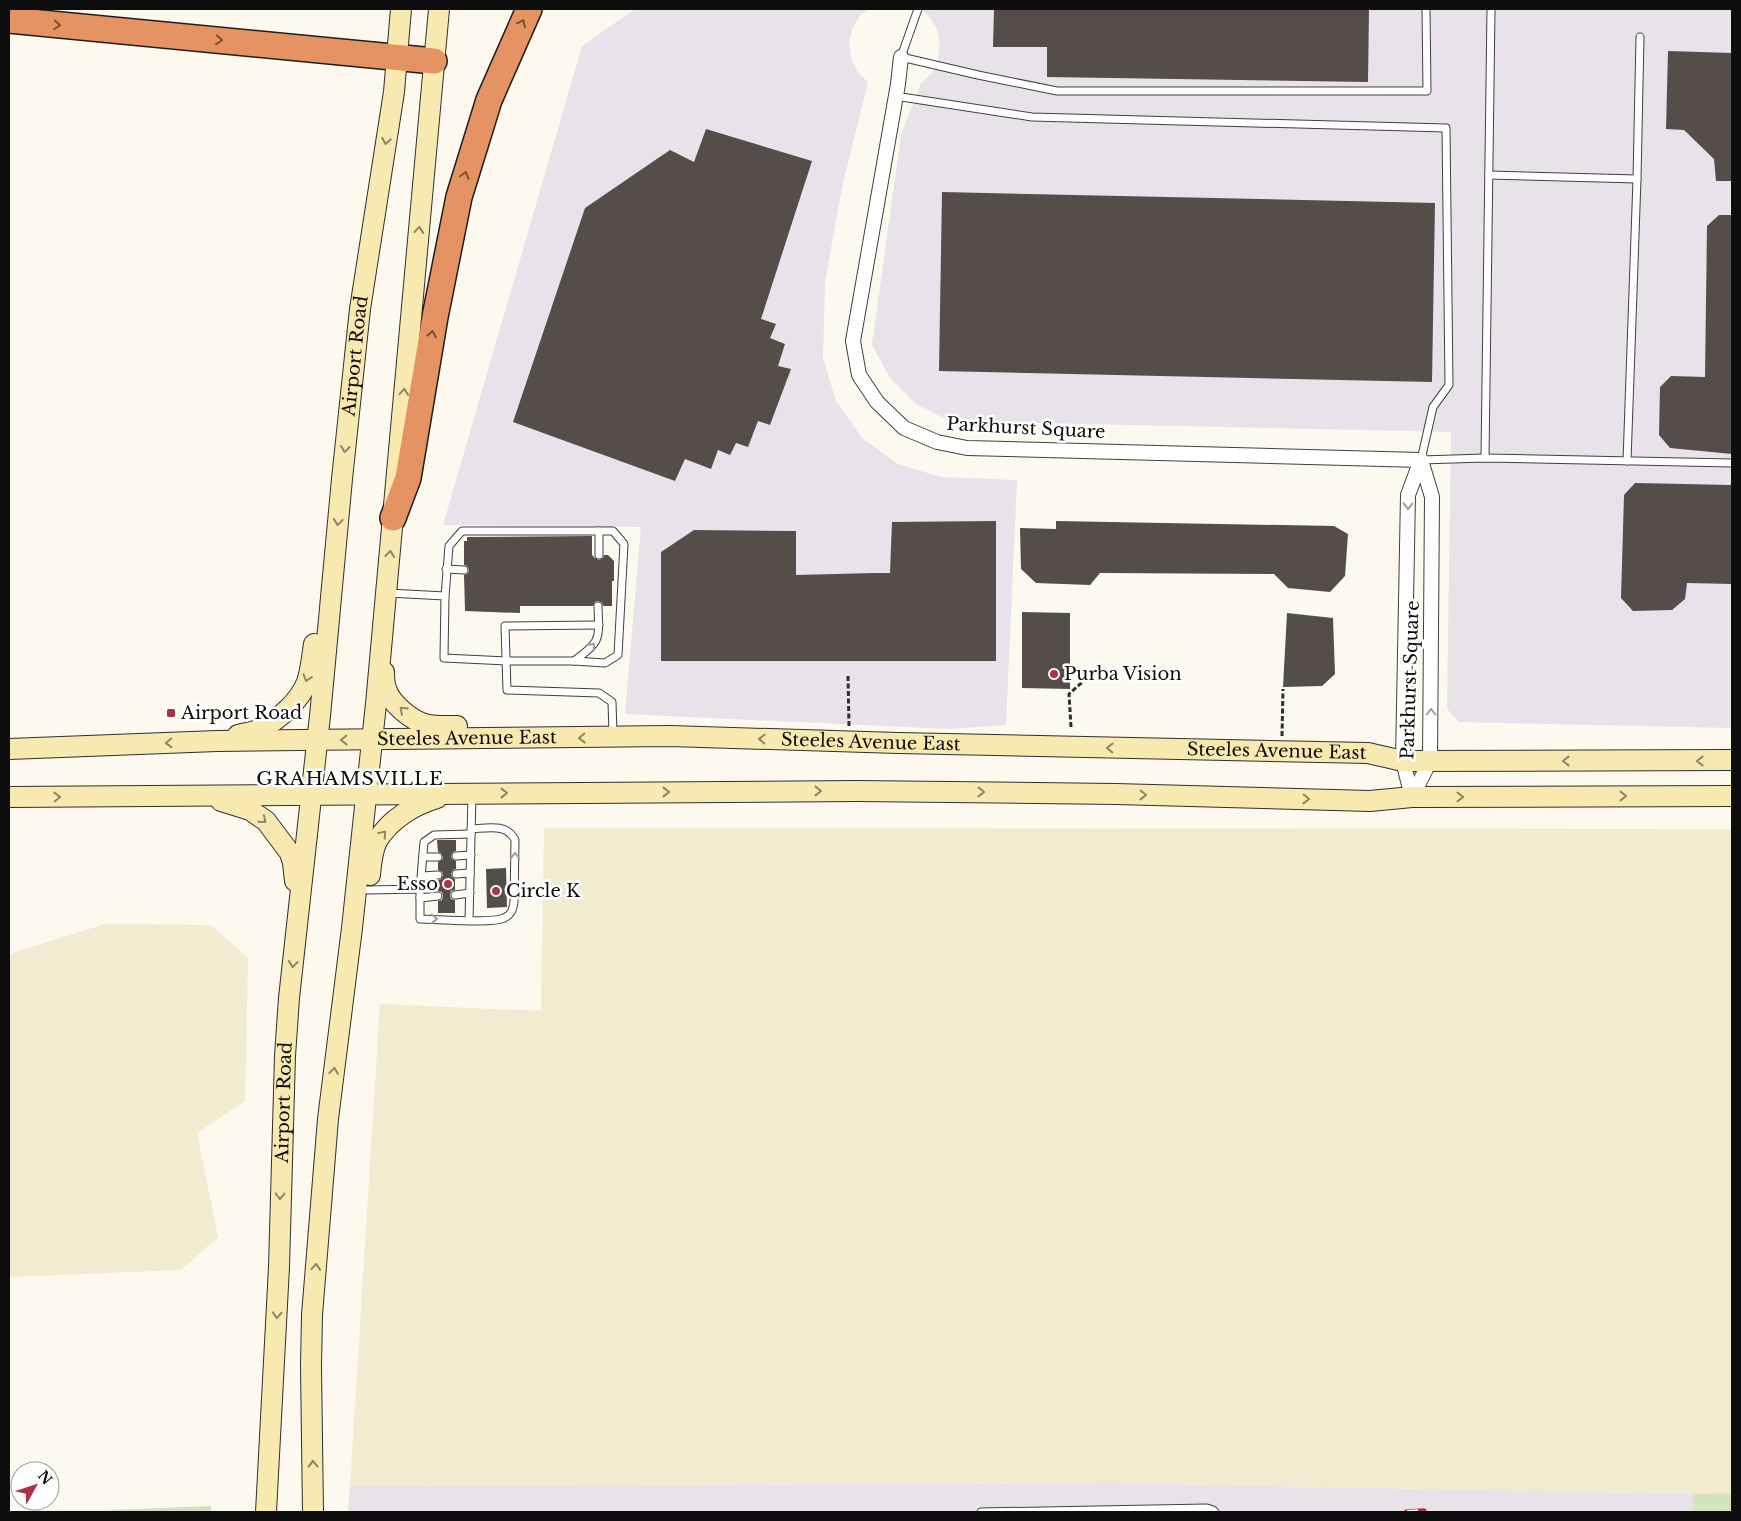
<svg xmlns="http://www.w3.org/2000/svg" width="1741" height="1521" font-family="'Libre Baskerville',serif">
  <style>
    .industrial { fill: #e9e2eb }
    .farmland { fill: #f1ebd0 }
    .green { fill: #d4e4bb }
    .cemetery { fill: #d6ddc1 }
    .building { fill: #544d4a }
    .lines { fill: none; stroke-linecap: round; stroke-linejoin: round }
    .lane-casing { stroke: #404040; stroke-width: 9 }
    .street-casing { stroke: #404040; stroke-width: 16 }
    .secondary-casing { stroke: #2f2f2f; stroke-width: 22 }
    .highway-casing { stroke: #1e1e1e; stroke-width: 28 }
    .path { stroke: #2f2f2f; stroke-width: 3; stroke-dasharray: 5 2.5; stroke-linecap: butt }
    .lane { stroke: #fff; stroke-width: 7 }
    .street { stroke: #fff; stroke-width: 14 }
    .secondary { stroke: #f7e9af; stroke-width: 20 }
    .highway { stroke: #e69363; stroke-width: 25 }
    .rail-casing { stroke: #af3243; stroke-width: 5.5 }
    .rail { stroke: #fff; stroke-width: 4; stroke-dasharray: 11; stroke-linecap: butt }
    .oneway { stroke: #7a5038 }
    .oneway2 { stroke: #8e8666 }
    .oneway3 { stroke: #9e9e9e }
    .poi-dot { fill: #af3243; stroke: #fff; stroke-width: 2 }
    .labels { text-anchor: middle; dominant-baseline: central; stroke-width: 5; stroke-linejoin: round; paint-order: stroke }
    .street-label { font-size: 18px; fill: #0d0d0d; stroke: #fff }
    .poi-label { font-size: 18px; fill: #0d0d0d; stroke: #fff; text-anchor: start }
    .neighbourhood-label { font-size: 19px; letter-spacing: 1px; fill: #0d0d0d; stroke: #fff }
  </style>
  <rect width="100%" height="100%" fill="#fdf9ee"/>
  <g class="industrial">
    <path d="M635,9H869L861,14L853,27L849,42L851,57L857,71L868,82L843,183L825,281L823,358L836,401L862,438L898,464L941,477L1017,480L1006,725L949,729L625,714L641,527L443,525L582,46Z"/>
    <path d="M921,9H1732V728L1459,722L1447,709L1451,432L950,421L916,404L890,378L872,345L901,135L921,83L932,73L938,59L940,44L937,29L929,16Z"/>
    <path d="M1114,1483L1693,1494V1512H348L350,1486Z"/>
    <path d="M111,1510V1512H9V1511Z"/>
  </g>
  <g class="farmland">
    <path d="M544,828L1732,829V1493L1693,1494L1114,1483L350,1486L380,1004L541,1011Z"/>
    <path d="M105,924L211,925L248,958L245,1101L197,1133L218,1237L181,1270L9,1277V954Z"/>
  </g>
  <path class="green" d="M1732,1493V1512H1693V1494Z"/>
  <path class="cemetery" d="M211,1506V1512H111V1510Z"/>
  <g class="building">
    <path d="M994,9H1369L1368,82L1047,77V47H993Z"/>
    <path d="M1668,51L1732,53V181H1716L1714,159L1684,130L1666,129Z"/>
    <path d="M706,129L812,161L761,319L776,324L770,338L785,344L778,366L791,369L770,425L758,421L748,447L736,443L730,455L718,450L711,469L685,459L675,481L513,422L585,208L670,150L694,162Z"/>
    <path d="M942,192L1435,203L1432,382L939,371Z"/>
    <path d="M1719,215H1732V454L1670,448L1659,435L1660,387L1671,376L1705,377L1707,226Z"/>
    <path d="M1635,483L1732,485V584L1687,583L1685,599L1672,610L1633,611L1621,598L1624,495Z"/>
    <path d="M996,521V661H661V552L694,530L796,531V575L875,573H890L892,522Z"/>
    <path d="M1056,521L1334,526L1348,534L1345,576L1330,592L1288,588L1274,574L1100,573L1090,585L1036,583L1021,569L1020,528L1056,529Z"/>
    <path d="M592,536V555L595,558L599,560L603,558L604,555H608L614,561V581H612V606H603L602,603L598,601L595,602L593,606H520V613L465,611L464,575L468,573L469,570L467,566L464,565V541H467V537Z"/>
    <path d="M1022,612L1070,613V689L1022,688Z"/>
    <path d="M1287,613L1333,618L1335,674L1322,686L1283,687Z"/>
    <path d="M437,840H456V851L453,852L451,856L452,859L456,861V869L453,870L451,874L452,877L455,879V890L451,891L450,895L451,899L455,900V913H438V901L442,900L443,896L442,892L438,891V880L441,879L443,875L442,872L438,870V862L442,860L443,857L441,853L438,852Z"/>
    <path d="M506,868L507,907L487,908L486,869Z"/>
  </g>
  <g class="lines">
    <g class="lane-casing">
      <g id="lane">
        <path d="M918,9L901,57L978,75L1057,91H1427L1426,9"/>
        <path d="M895,96L1032,117L1446,128L1449,385L1433,407L1421,460L1485,458L1732,463"/>
        <path d="M1489,175L1637,179L1627,461"/>
        <path d="M1637,179L1640,37"/>
        <path d="M1485,458L1491,9"/>
        <path d="M462,531H613L624,544L618,655L605,663L574,661H507L444,658L445,596L449,546Z"/>
        <path d="M599,531V555"/>
        <path d="M446,569L464,570"/>
        <path d="M388,593L445,596"/>
        <path d="M599,625L505,626L507,690L599,693L612,702L613,734"/>
        <path d="M574,661C602,641 599,639 598,606"/>
        <path d="M456,856L471,855"/>
        <path d="M423,857H438"/>
        <path d="M456,874L470,873"/>
        <path d="M422,876L438,875"/>
        <path d="M420,889L424,842L434,835L471,834"/>
        <path d="M368,890L420,889V919C436,919 492,924 504,918C511,915 513,910 514,902L515,840C507,823 487,828 471,829"/>
        <path d="M455,895L470,893"/>
        <path d="M420,898L438,896"/>
        <path d="M469,920L472,795"/>
        <path d="M981,1512L1207,1508L1213,1510L1215,1512"/>
      </g>
    </g>
    <g class="street-casing">
      <g id="street">
        <path d="M901,57L898,84L853,341L859,375L877,402L904,428L937,442L967,448L1421,460"/>
        <path d="M1412,797L1430,761L1432,497L1421,460"/>
        <path d="M1412,797L1403,761L1408,495L1421,460"/>
      </g>
    </g>
    <g class="secondary-casing">
      <g id="secondary">
        <path d="M384,672C384,677 384,683 386,688C390,703 411,720 425,724C436,727 447,726 457,726"/>
        <path d="M238,735C246,733 254,732 261,729C279,719 299,702 307,682C311,670 312,657 314,644"/>
        <path id="s1" d="M9,749L217,741L670,736L898,743L1368,753L1403,761L1732,760"/>
        <path d="M9,797L858,791L1116,794L1370,801L1412,797L1732,796"/>
        <path d="M221,801L250,810L266,821L290,853L293,863L295,881"/>
        <path d="M370,875C371,864 372,851 377,841C390,819 414,805 437,798"/>
        <path id="s2" d="M266,1512L279,1267L285,1056L289,998L320,716L342,479L360,309L394,92L401,9"/>
        <path d="M313,1512L311,1366L312,1315L328,1119L352,928L376,704L439,9"/>
      </g>
    </g>
    <g class="highway-casing">
      <g id="highway">
        <path d="M9,20L434,61"/>
        <path d="M393,518L408,478L435,317L459,197L489,100L529,9"/>
      </g>
    </g>
    <g class="path">
      <path d="M848,676L849,726"/>
      <path d="M1071,727L1069,694L1097,669"/>
      <path d="M1282,736L1283,689"/>
    </g>
    <use href="#lane" class="lane"/>
    <use href="#street" class="street"/>
    <use href="#secondary" class="secondary"/>
    <use href="#highway" class="highway"/>
    <g class="rail-casing">
      <path id="rail" d="M1407,1512L1424,1511"/>
    </g>
    <use href="#rail" class="rail"/>
  </g>
  <defs><path id="oneway-chevron" d="M-2-3.5L2.5 0L-2 3.5" fill="none" stroke-width="1.6" stroke-linecap="round" stroke-linejoin="round" transform="scale(1.25)"/></defs>
  <g class="oneway">
    <use href="#oneway-chevron" transform="translate(522 23) rotate(-65)"/>
    <use href="#oneway-chevron" transform="translate(57 25) rotate(5)"/>
    <use href="#oneway-chevron" transform="translate(219 40) rotate(5)"/>
    <use href="#oneway-chevron" transform="translate(465 175) rotate(-74)"/>
    <use href="#oneway-chevron" transform="translate(432 334) rotate(-80)"/>
  </g>
  <g class="oneway2">
    <use href="#oneway-chevron" transform="translate(386 141) rotate(99)"/>
    <use href="#oneway-chevron" transform="translate(419 230) rotate(-85)"/>
    <use href="#oneway-chevron" transform="translate(404 392) rotate(-85)"/>
    <use href="#oneway-chevron" transform="translate(345 449) rotate(96)"/>
    <use href="#oneway-chevron" transform="translate(338 522) rotate(95)"/>
    <use href="#oneway-chevron" transform="translate(390 554) rotate(-85)"/>
    <use href="#oneway-chevron" transform="translate(307 678) rotate(108)"/>
    <use href="#oneway-chevron" transform="translate(403 710) rotate(-137)"/>
    <use href="#oneway-chevron" transform="translate(582 738) rotate(179)"/>
    <use href="#oneway-chevron" transform="translate(762 739) rotate(-178)"/>
    <use href="#oneway-chevron" transform="translate(344 740) rotate(179)"/>
    <use href="#oneway-chevron" transform="translate(169 743) rotate(178)"/>
    <use href="#oneway-chevron" transform="translate(1110 748) rotate(-179)"/>
    <use href="#oneway-chevron" transform="translate(1566 761) rotate(180)"/>
    <use href="#oneway-chevron" transform="translate(1700 761) rotate(180)"/>
    <use href="#oneway-chevron" transform="translate(818 791)"/>
    <use href="#oneway-chevron" transform="translate(666 792)"/>
    <use href="#oneway-chevron" transform="translate(981 792) rotate(1)"/>
    <use href="#oneway-chevron" transform="translate(504 793)"/>
    <use href="#oneway-chevron" transform="translate(1143 795) rotate(1)"/>
    <use href="#oneway-chevron" transform="translate(1623 796)"/>
    <use href="#oneway-chevron" transform="translate(57 797) rotate(-1)"/>
    <use href="#oneway-chevron" transform="translate(1460 797)"/>
    <use href="#oneway-chevron" transform="translate(1306 799) rotate(1)"/>
    <use href="#oneway-chevron" transform="translate(263 820) rotate(40)"/>
    <use href="#oneway-chevron" transform="translate(383 834) rotate(-50)"/>
    <use href="#oneway-chevron" transform="translate(293 964) rotate(96)"/>
    <use href="#oneway-chevron" transform="translate(334 1071) rotate(-83)"/>
    <use href="#oneway-chevron" transform="translate(280 1196) rotate(91)"/>
    <use href="#oneway-chevron" transform="translate(316 1267) rotate(-85)"/>
    <use href="#oneway-chevron" transform="translate(277 1315) rotate(93)"/>
    <use href="#oneway-chevron" transform="translate(313 1464) rotate(-91)"/>
  </g>
  <g class="oneway3">
    <use href="#oneway-chevron" transform="translate(1408 506) rotate(91)"/>
    <use href="#oneway-chevron" transform="translate(592 646) rotate(-48)"/>
    <use href="#oneway-chevron" transform="translate(1431 712) rotate(-90)"/>
    <use href="#oneway-chevron" transform="translate(515 856) rotate(-90)"/>
    <use href="#oneway-chevron" transform="translate(434 919) rotate(1)"/>
  </g>
  <g class="poi-dot">
    <circle cx="1054" cy="674" r="5"/>
    <rect x="166" y="708" width="10" height="10" rx="2.5"/>
    <circle cx="448" cy="884" r="5"/>
    <circle cx="496" cy="891" r="5"/>
  </g>
  <g class="labels">
    <g class="street-label">
      <text stroke="none"><textPath href="#s2" startOffset="1160">Airport Road</textPath></text>
      <text transform="translate(1026 428) rotate(3)">Parkhurst Square</text>
      <text transform="translate(1410 680) rotate(-88)">Parkhurst Square</text>
      <text stroke="none"><textPath href="#s1" startOffset="458">Steeles Avenue East</textPath></text>
      <text stroke="none"><textPath href="#s1" startOffset="862">Steeles Avenue East</textPath></text>
      <text stroke="none"><textPath href="#s1" startOffset="1268">Steeles Avenue East</textPath></text>
      <text stroke="none"><textPath href="#s2" startOffset="410">Airport Road</textPath></text>
    </g>
    <g class="poi-label">
      <text x="1064" y="674">Purba Vision</text>
      <text x="181" y="713">Airport Road</text>
      <text x="438" y="884" text-anchor="end">Esso</text>
      <text x="506" y="891">Circle K</text>
    </g>
    <g class="neighbourhood-label">
      <text x="350" y="778">GRAHAMSVILLE</text>
    </g>
  </g>
  <rect width="1741" height="1521" fill="none" stroke="#0d0d0d" stroke-width="20"/>
  <g transform="translate(35 1486) rotate(50)"><circle r="24" fill="#ffffff" stroke="#9e9e9e"/>
  <path d="M0-4L9 19L0 12L-9 19Z" fill="#af3243"/>
  <text y="-8" font-size="14" font-weight="bold" text-anchor="middle" fill="#0d0d0d">N</text>
  </g>
</svg>
